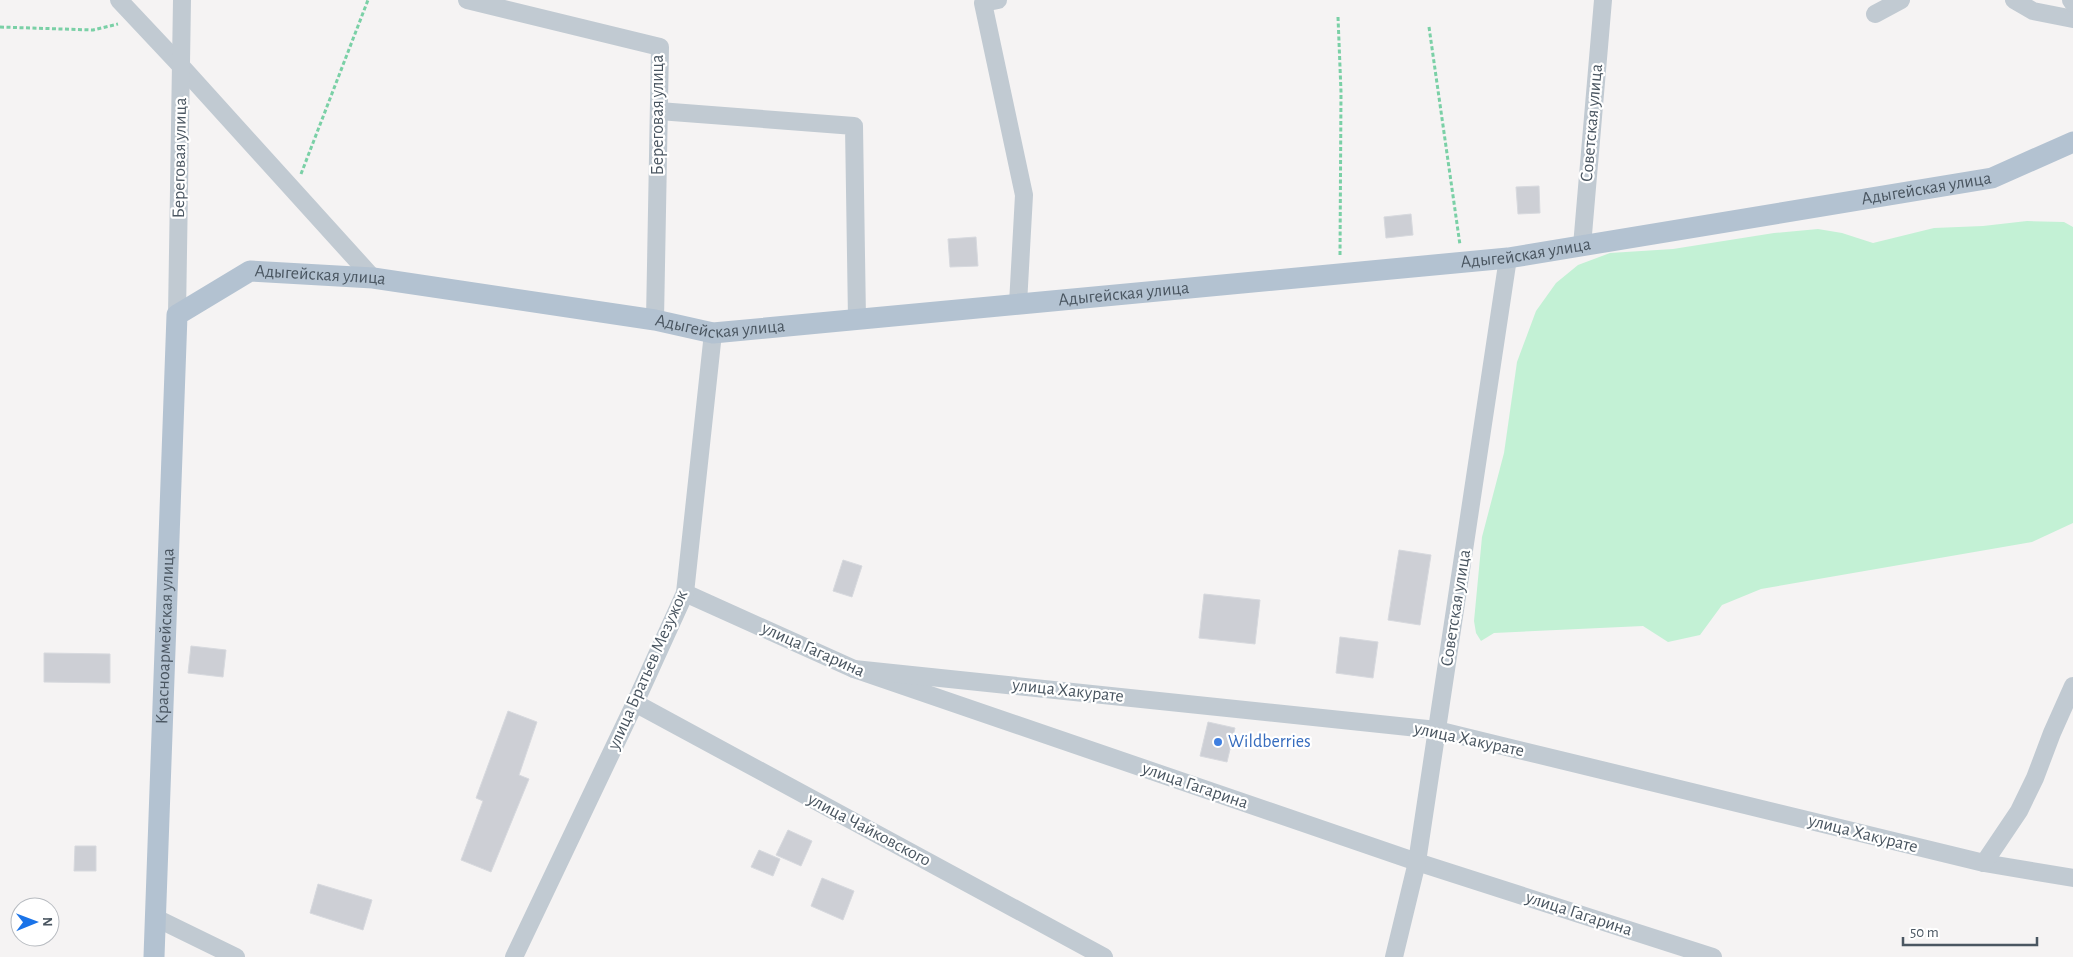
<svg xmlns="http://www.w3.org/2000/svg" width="2073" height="957" font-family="'Alegreya Sans',sans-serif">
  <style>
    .green { fill: #c3f1d5 }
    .building { fill: #cdcfd5; stroke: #d7d9de }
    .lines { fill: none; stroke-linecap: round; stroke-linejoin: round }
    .path { stroke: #7ad0a6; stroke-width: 3; stroke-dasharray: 4 2.5; stroke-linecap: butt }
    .minor { stroke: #c1cad2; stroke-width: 18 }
    .major { stroke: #b3c2d1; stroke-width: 21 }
    .shop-dot { fill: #3f7fe0; stroke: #fff; stroke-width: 2 }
    .labels { text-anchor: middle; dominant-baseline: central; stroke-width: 4.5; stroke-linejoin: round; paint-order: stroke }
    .street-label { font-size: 18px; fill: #4a5661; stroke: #fff }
    .shop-label { font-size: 18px; fill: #366cbe; stroke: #fff; text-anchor: start }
  </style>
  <rect width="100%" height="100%" fill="#f5f3f3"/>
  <path class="green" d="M2027,221L2064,222L2073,227V523L2032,542L1761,589L1722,605L1700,635L1668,642L1643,626L1494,633L1481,641L1476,633L1474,621L1482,537L1504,453L1517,362L1536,311L1556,283L1578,265L1610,253L1673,249L1774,233L1818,229L1842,233L1873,243L1934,228L1983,226Z"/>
  <g class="building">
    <path d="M1539,186L1540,213L1518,214L1516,187Z"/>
    <path d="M1411,214L1413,235L1386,238L1384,217Z"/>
    <path d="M976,237L978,266L950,267L948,239Z"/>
    <path d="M1399,550L1431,555L1420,625L1388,620Z"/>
    <path d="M843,560L862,566L852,597L833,591Z"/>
    <path d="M1204,594L1260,600L1255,644L1199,638Z"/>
    <path d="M1340,637L1378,642L1373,678L1336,673Z"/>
    <path d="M191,646L226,650L223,677L188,673Z"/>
    <path d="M44,653L110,654V683L44,682Z"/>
    <path d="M508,711L537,722L519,775L529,779L491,872L461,860L483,801L476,798Z"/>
    <path d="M1208,722L1235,728L1227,762L1200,756Z"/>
    <path d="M788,830L812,841L801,866L776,855Z"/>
    <path d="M75,846H96V871H74Z"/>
    <path d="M759,850L780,859L773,876L751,867Z"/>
    <path d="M822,878L854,891L843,920L811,906Z"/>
    <path d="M318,884L372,900L363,930L310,913Z"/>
  </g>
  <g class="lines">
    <g class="path">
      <path d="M1338,17L1341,92L1340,256"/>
      <path d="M0,27L93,30L118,24"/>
      <path d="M1429,27L1460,245"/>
      <path d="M301,174L368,0"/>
    </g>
    <g class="minor">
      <path d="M119,0L181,66L373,278"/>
      <path d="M467,0L660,47L655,320"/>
      <path d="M998,0L983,3L1024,195L1018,304"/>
      <path d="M2014,0L2033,11L2073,19"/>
      <path d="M2071,0L2073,3"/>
      <path d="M1875,14L1901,0"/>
      <path d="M659,111L854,126L857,319"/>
      <path d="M1582,246L1603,0"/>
      <path d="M177,315L182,0"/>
      <path d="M685,593L854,669L1417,862L1713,957"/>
      <path d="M854,669L1437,730L1984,863L2073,878"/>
      <path d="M635,703L1104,957"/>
      <path d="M1984,863L2019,811L2035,778L2052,733L2073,686"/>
      <path d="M154,917L236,957"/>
      <path d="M514,957L635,703L685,593L713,333"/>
      <path d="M1394,957L1417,862L1508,258"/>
    </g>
    <path class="major" id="s1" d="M154,957L177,315L250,271L373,278L655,320L713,333L1508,258L1992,178L2073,142"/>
  </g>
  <circle class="shop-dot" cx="1218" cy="742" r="5"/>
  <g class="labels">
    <g class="street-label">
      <text transform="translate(658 115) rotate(-90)">Береговая улица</text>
      <text transform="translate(1592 123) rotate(-85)">Советская улица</text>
      <text transform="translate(180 158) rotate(-89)">Береговая улица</text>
      <text stroke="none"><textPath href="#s1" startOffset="2418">Адыгейская улица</textPath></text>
      <text stroke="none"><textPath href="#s1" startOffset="2012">Адыгейская улица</textPath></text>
      <text stroke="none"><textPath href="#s1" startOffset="798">Адыгейская улица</textPath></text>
      <text stroke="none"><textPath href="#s1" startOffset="1608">Адыгейская улица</textPath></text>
      <text stroke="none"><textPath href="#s1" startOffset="1202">Адыгейская улица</textPath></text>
      <text transform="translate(1456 608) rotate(-81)">Советская улица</text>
      <text stroke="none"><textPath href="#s1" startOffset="321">Красноармейская улица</textPath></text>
      <text transform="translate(813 650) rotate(24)">улица Гагарина</text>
      <text transform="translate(648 670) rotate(-66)">улица Братьев Мезужок</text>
      <text transform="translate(1068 691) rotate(6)">улица Хакурате</text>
      <text transform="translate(1469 740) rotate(12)">улица Хакурате</text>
      <text transform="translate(1195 786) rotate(19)">улица Гагарина</text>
      <text transform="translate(869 830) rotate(28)">улица Чайковского</text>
      <text transform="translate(1863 834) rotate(14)">улица Хакурате</text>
      <text transform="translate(1579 914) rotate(18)">улица Гагарина</text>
    </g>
    <g class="shop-label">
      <text x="1228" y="742">Wildberries</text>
    </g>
  </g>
  <g transform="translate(35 922) rotate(89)"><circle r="24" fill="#ffffff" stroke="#b7bbc0"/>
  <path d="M0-4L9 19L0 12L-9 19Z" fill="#1a73e8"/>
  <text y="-8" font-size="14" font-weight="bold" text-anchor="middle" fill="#4a5661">N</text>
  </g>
  <path d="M1903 937v8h134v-8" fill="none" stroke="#4a5661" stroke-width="2.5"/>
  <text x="1910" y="937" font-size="15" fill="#4a5661" stroke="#ffffff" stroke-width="4" paint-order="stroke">50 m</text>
</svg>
